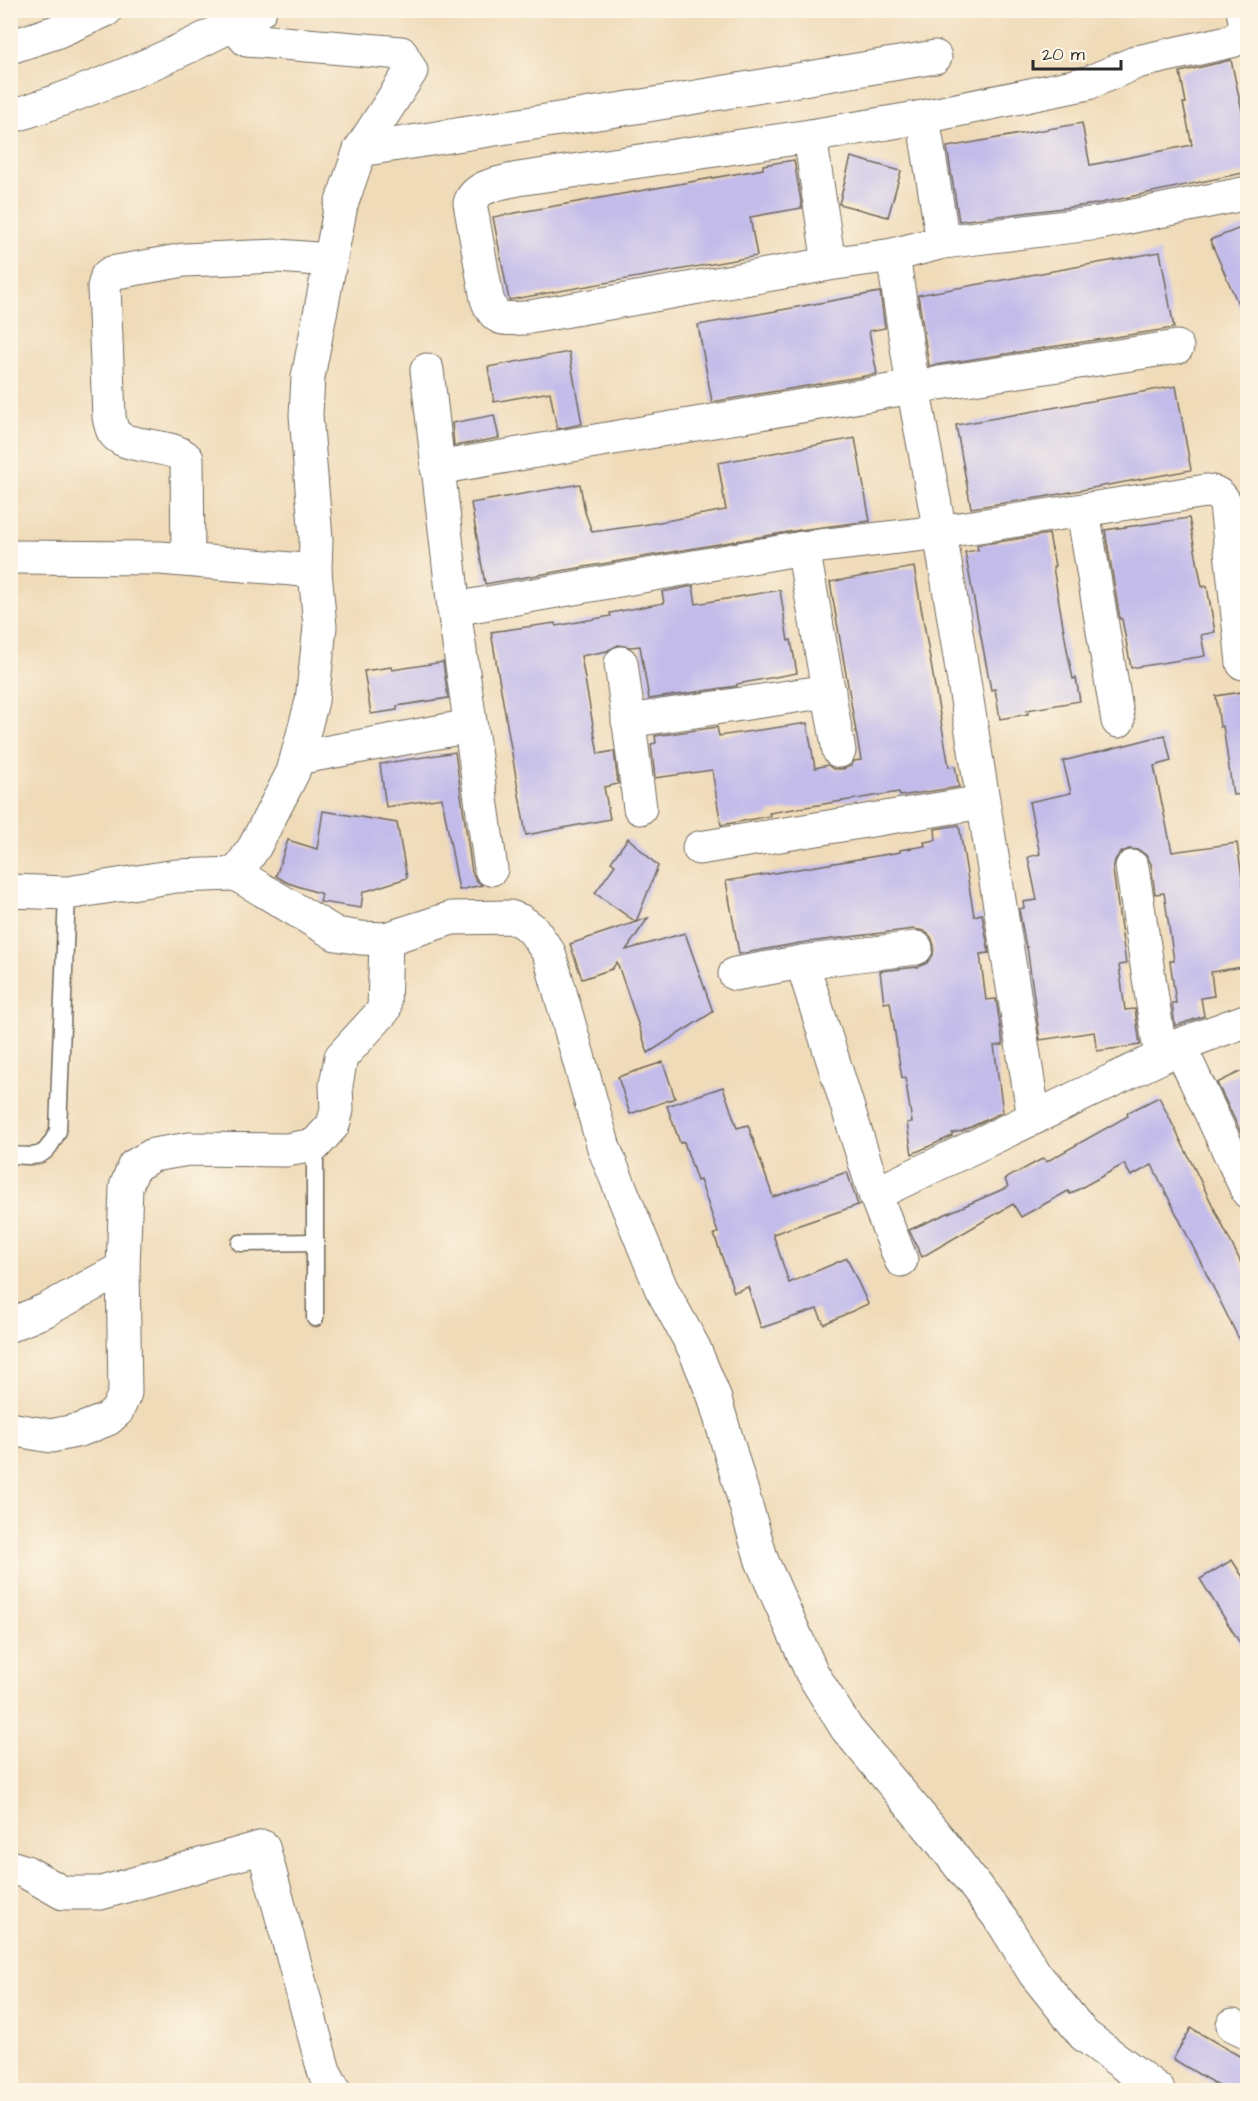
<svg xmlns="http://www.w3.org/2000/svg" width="1258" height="2101" font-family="'Architects Daughter',sans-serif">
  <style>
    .building { fill: #c3bcea }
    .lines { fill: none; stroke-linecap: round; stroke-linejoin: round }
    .service-casing { stroke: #70695d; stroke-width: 19 }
    .minor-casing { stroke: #70695d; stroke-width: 35 }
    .tertiary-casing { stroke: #70695d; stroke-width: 35 }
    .service { stroke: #fff; stroke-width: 16 }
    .minor { stroke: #fff; stroke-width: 33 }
    .tertiary { stroke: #fff; stroke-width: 33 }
  </style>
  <rect width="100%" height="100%" fill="#fcf5e5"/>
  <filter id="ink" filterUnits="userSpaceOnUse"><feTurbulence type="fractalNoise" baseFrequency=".0167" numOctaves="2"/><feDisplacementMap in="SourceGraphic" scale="12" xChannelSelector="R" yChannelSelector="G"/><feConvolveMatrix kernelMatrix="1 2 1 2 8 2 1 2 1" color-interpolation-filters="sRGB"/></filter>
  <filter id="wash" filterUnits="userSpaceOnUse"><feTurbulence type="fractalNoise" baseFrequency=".008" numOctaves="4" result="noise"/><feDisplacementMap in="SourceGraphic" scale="24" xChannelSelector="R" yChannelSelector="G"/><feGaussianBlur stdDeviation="1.35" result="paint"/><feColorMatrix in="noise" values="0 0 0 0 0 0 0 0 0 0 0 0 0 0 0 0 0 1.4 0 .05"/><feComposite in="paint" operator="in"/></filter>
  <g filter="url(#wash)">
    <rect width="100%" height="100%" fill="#f0dbb9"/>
    <g id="blocks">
      <g class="building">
        <path d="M1231,60L1248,138V172L1096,204L959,221L947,147L1082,123L1090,165L1192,145L1183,103H1186L1180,72Z"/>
        <path d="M851,157L901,171L888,217L839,204Z"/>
        <path d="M794,160L802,208L750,217L757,256L509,300L493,217L763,169V165Z"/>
        <path d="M1248,225V324H1247L1210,240Z"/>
        <path d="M1160,252L1174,328L929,366L918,295Z"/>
        <path d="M880,292L885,328L869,331L877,374L712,402L698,325Z"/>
        <path d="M569,352L582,424L557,429L550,392L494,402L488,367Z"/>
        <path d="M1176,386L1191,470L1043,497L971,508L956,425Z"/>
        <path d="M494,415L499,438L454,446L452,423Z"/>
        <path d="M855,438L870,521L800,530L485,584L471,503L580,484L585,512L592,532L643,525L726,510L718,463Z"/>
        <path d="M1189,518L1202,587L1207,586L1215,632L1201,635L1205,656L1131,668L1122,619H1120L1105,530Z"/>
        <path d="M1049,534L1055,566L1053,567L1068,655L1073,679L1076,678L1080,701L1027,710L1028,714L1000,719L995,689L991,690L965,552L978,550L977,545Z"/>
        <path d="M914,567L949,767L955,766L959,787L900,796L899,792L830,803L769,813L770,816L721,825L712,770L655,778L651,744L656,743L655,736L717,727L719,736L807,723L815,768L828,765L833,769H843L851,766L854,761L861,760L830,582Z"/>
        <path d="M693,586L696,604L780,590L788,641L791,640L797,673L737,684V686L649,699L640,646L630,647L618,645L607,651L581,656L598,754L614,751L618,784L604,787L610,819L526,835L491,632L555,623L556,626L611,616L610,613L664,603L662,592Z"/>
        <path d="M443,662L448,698L397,706V710L371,714L364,671L391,667L392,670Z"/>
        <path d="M1248,691V794L1233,795L1223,726L1220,727L1216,696Z"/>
        <path d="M1165,735L1171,761L1154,766L1172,852L1237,843L1243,884L1248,883V966L1211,972L1214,996L1201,998L1204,1016L1175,1026L1172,1003H1176L1170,961H1174L1164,893L1155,894L1151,864L1147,856L1139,850L1129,849L1120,853L1115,860L1113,870L1126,964L1119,965L1125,1010L1135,1009L1140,1045L1097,1051L1094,1032L1040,1040L1027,947H1026L1019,909L1024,908L1023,902L1037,900L1028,857L1040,854L1029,802L1071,793L1063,761Z"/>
        <path d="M455,752L472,872L476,880L482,885L459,890L442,798L386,807L380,764Z"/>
        <path d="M323,811L397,823L407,878L363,892L361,908L320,902L322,894L288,883L276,876L288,840L317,849Z"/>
        <path d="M959,825L974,916L982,914L989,953L980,954L986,1000L996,999L1003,1045L994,1046L1003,1112L962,1131L952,1133V1136L912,1154L907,1123L912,1122L905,1077L902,1078L890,1002L884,1003L880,971L918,967L927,963L933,955L934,945L931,937L924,931L914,929L800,943L739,954L726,881L900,852V850L925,846L924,842L936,840L935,829Z"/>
        <path d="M628,838L658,866L636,922L595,893L615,865L611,862Z"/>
        <path d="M648,918L626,950L685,933L713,1012L648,1053L617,962L612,969L582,979L570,944Z"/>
        <path d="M663,1062L675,1098L630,1114L618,1077Z"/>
        <path d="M1248,1068V1147L1217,1083Z"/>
        <path d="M723,1087L737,1128L748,1125L773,1197L847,1172L858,1205L773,1234L789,1283L847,1258L868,1304L824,1324L817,1309L761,1328L748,1287L734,1292L714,1234L718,1233L700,1180L697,1181L684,1142L680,1143L667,1106Z"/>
        <path d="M1159,1097L1248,1277V1357L1152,1165L1131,1176L1124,1164L1070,1194L1068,1191L1021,1217L1013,1204L922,1257L909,1230L1008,1187L1005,1179L1044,1158L1046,1162L1128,1116L1127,1113Z"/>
        <path d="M1232,1560L1248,1585V1656L1200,1579Z"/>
        <path d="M1191,2028L1248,2061V2091H1227L1173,2059Z"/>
      </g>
    </g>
  </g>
  <g filter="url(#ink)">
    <use href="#blocks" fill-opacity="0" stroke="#70695d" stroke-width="1.5"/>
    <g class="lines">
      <g class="service-casing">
        <g id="service">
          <path d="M315,1145V1318"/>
          <path d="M10,1155C40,1157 44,1159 58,1131L67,893"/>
          <path d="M240,1243L316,1242"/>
        </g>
      </g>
      <g class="minor-casing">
        <g id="minor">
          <path d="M233,25L247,40L401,53L411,71L360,150L341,205L308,377L306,415L316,538L315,571L320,627L312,701L293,772L255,846L236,874"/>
          <path d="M923,117L943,242"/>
          <path d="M810,136L923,117L1088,83L1137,62L1232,41L1243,34L1245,21L1243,10"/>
          <path d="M360,150L636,107L935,57"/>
          <path d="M893,255L913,387L940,532L1034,1118"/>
          <path d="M829,264L810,136L518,179C502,183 476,185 470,203L487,299C495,321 502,319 524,318L829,264L893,255L943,242L1099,223L1248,193"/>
          <path d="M427,370L454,609L491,869"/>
          <path d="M437,468L913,387L1177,347"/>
          <path d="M1083,511L1118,721"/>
          <path d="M803,548L839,751"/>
          <path d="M10,557L160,558L315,571"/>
          <path d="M188,560L187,459C171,442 123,450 113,431C111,427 110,422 109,417L104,287L107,276L111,273L184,260L278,256L330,260"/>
          <path d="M454,609L803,548L940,532L1206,491C1217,492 1221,495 1226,505L1243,663"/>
          <path d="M621,663L640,808"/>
          <path d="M628,721L829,691"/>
          <path d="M297,758L470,726"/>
          <path d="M699,848L983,802"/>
          <path d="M1132,867L1161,1057"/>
          <path d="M10,891L67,893L176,876L236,874L336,934L361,938L386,939L452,918L510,917L521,921L533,930L549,953L604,1148L661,1288L694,1348L714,1396L762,1561L812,1673L847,1729L940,1840L1002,1921L1035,1974L1084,2035L1158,2090"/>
          <path d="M802,962L875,1194L901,1260"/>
          <path d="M735,974L802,962L916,948"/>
          <path d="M1179,1045L1248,1192"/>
          <path d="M875,1194L1161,1057L1179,1045L1248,1020"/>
          <path d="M10,1325L46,1310L123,1268"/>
          <path d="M10,1429L51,1436L80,1430L108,1419L117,1411L125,1393L123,1268L126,1187L134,1166L153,1155L189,1149L286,1150L315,1145L333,1125L337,1110L336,1085L341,1057L384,1010L386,939"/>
          <path d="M10,1867L26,1872L63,1893H101L263,1847L324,2071L334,2090"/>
          <path d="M1233,2025L1248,2032"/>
        </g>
      </g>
      <g class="tertiary-casing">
        <g id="tertiary">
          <path d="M10,47L56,32L106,10"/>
          <path d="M10,117C97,89 180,54 260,10"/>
        </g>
      </g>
      <use href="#service" class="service"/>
      <use href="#minor" class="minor"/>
      <use href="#tertiary" class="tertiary"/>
    </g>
  </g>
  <rect width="1258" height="2101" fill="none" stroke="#fcf5e5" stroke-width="36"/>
  <path d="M1033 60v9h88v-9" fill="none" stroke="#2b2b2b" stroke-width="3"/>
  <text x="1042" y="60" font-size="18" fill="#2b2b2b" stroke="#fcf5e5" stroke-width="4.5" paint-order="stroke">20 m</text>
</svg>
